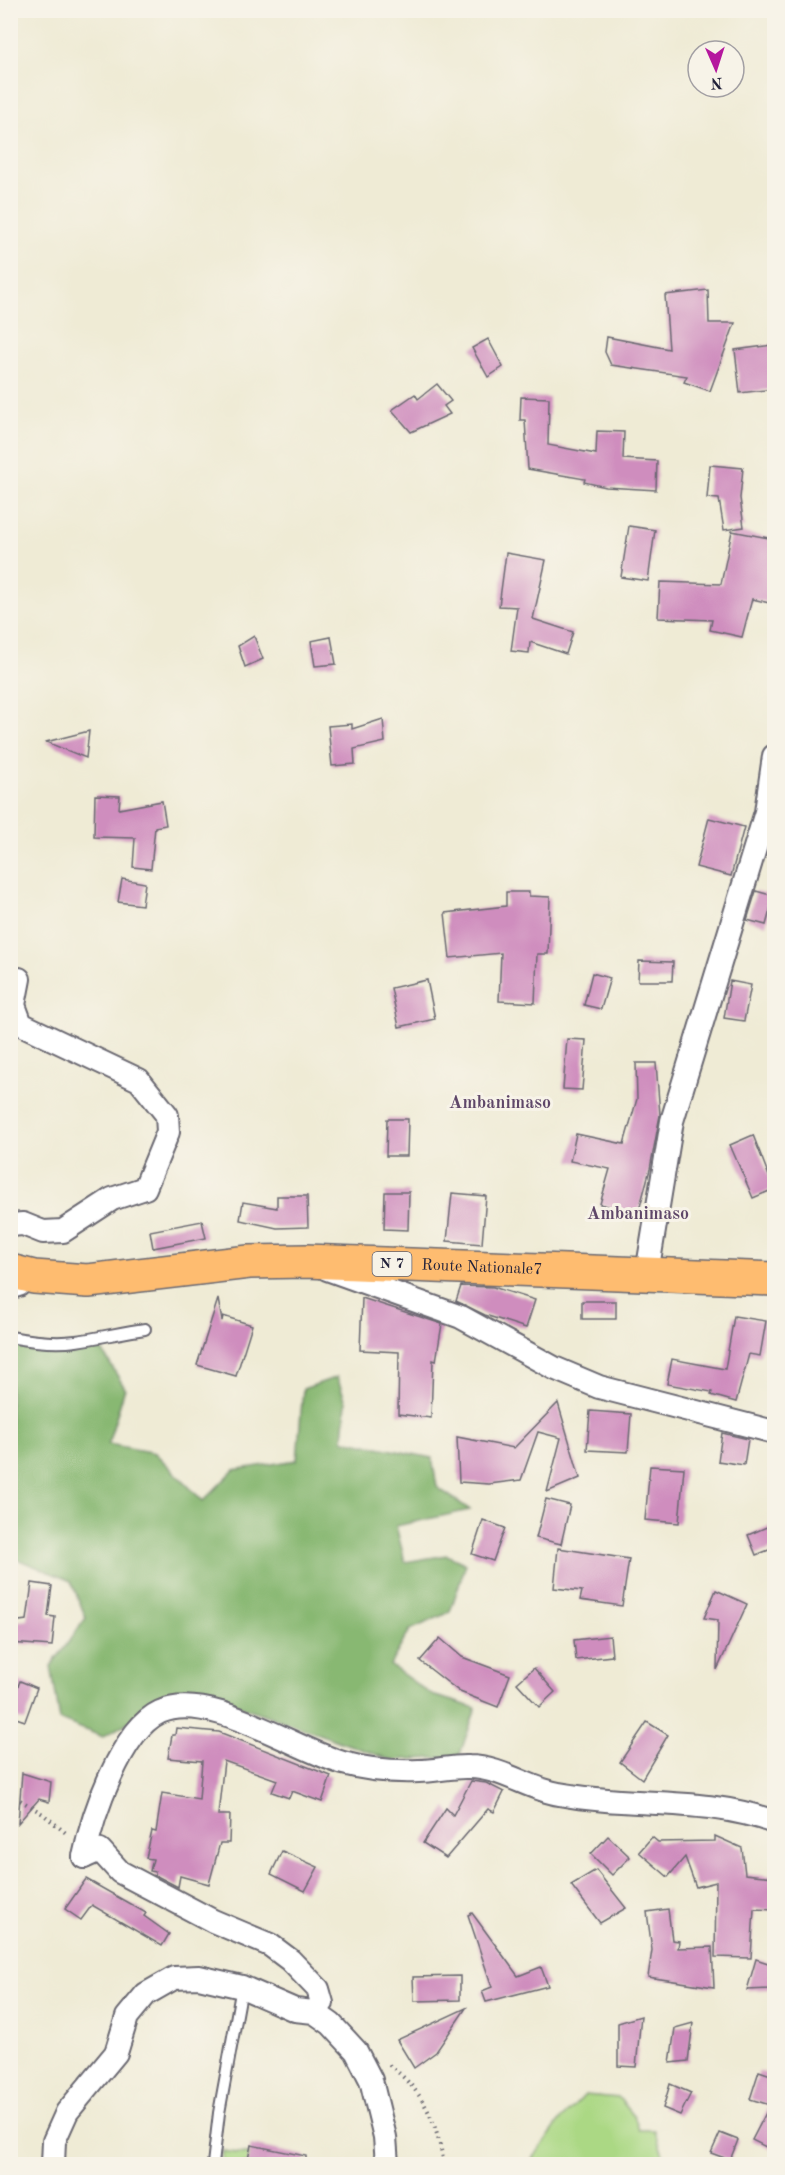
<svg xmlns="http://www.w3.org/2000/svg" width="785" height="2175" font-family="'Old Standard TT',serif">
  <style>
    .green { fill: #abd884; stroke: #667d60; stroke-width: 1.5 }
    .forest { fill: #88b872; stroke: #556d56; stroke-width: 1.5 }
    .building { fill: #cf8dbe }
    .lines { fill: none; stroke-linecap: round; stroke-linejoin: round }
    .lane-casing { stroke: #6a6871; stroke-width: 14 }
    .street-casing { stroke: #6a6871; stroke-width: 26 }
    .primary-casing { stroke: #6a6871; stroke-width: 36 }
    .path { stroke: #6a6871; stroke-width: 4; stroke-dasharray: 1.5 4.5; stroke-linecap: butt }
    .lane { stroke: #fff; stroke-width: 10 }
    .street { stroke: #fff; stroke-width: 22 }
    .primary { stroke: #febc70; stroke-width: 33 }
    .labels { text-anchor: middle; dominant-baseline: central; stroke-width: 6; stroke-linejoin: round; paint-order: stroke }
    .shield { fill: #f7f3e8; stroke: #62616f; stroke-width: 1.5 }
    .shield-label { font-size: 15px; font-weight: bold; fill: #22223b }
    .street-label { font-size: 16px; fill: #22223b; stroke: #f7f3e8 }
    .neighbourhood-label { font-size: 18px; font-weight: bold; fill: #5f4769; stroke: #f7f3e8 }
  </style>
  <rect width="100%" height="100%" fill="#f7f3e8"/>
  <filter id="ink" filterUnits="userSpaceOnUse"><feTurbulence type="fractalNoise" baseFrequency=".0167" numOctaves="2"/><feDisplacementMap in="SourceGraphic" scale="12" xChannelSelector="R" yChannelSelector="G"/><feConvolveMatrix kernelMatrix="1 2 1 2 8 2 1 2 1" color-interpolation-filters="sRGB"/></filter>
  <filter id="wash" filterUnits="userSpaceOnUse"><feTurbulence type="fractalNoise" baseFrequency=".008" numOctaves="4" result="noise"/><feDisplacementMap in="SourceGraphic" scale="24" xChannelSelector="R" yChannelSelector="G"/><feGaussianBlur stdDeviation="1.35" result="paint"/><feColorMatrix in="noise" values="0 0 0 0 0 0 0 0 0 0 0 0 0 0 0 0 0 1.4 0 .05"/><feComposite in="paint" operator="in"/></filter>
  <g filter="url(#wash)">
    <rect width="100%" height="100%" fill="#efebd5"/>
    <g class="green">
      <path d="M585,2095L619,2098L634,2116L639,2130H654L667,2164H529L559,2122Z"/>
      <path d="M223,2151L266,2157L265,2164H222Z"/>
    </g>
    <path class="forest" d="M98,1344L125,1388L108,1444L155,1453L203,1501L234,1470L297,1460L303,1389L337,1377L346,1402L343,1440L432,1458L437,1487L470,1510L396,1526L405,1562L447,1555L466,1564L450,1612L410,1630L390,1665L432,1695L476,1708L459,1757L391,1760L201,1692L165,1701L103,1737L60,1720L51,1666L86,1618L71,1581L17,1559L11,1562L10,1346Z"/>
    <g id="blocks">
      <g class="building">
        <path d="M708,290L709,323H735L710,391L684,382L687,376L611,365L605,352L607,337L669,349L665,295Z"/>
        <path d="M488,339L503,367L488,377L472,348Z"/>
        <path d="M773,345L774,389L740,393L735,350Z"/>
        <path d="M437,384L451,401L444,406L450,414L411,432L392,410L415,394L418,399Z"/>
        <path d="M521,397L549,398L548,445L596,454L597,431L624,432L623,459L657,461L656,490L606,487L584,482L585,479L528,469L525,420H520Z"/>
        <path d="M710,465L743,468L740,498L744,527L724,530L719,499L707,498Z"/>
        <path d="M629,526L655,530L648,581L621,577Z"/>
        <path d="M732,531L774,539L769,584L774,585V604L752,599L742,637L710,630L712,620L658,618L660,582L721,584Z"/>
        <path d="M506,553L546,560L533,619L573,632L566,654L530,642L529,653L511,651L517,607L499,606Z"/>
        <path d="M254,636L263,659L245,667L238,646Z"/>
        <path d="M331,637L336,664L315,666L311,641Z"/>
        <path d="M383,719L385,742L354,749L355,764L332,766L328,726L352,724V729Z"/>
        <path d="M89,731L86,758L46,742Z"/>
        <path d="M95,795L120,796L119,809L162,801L166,825L155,827L151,869L133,867L135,838L94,837Z"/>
        <path d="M709,818L744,827L731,876L696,867Z"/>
        <path d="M122,879L145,883L142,905L118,902Z"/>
        <path d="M756,891L774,896L766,925L747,920Z"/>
        <path d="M506,892H529V896L550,897L548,954H537L535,1003L499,1001L501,953L450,958L445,913L506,906Z"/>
        <path d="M639,961L673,962L672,981H638Z"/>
        <path d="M592,973L610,978L601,1009L584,1005Z"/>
        <path d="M427,980L435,1019L399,1027L391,988Z"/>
        <path d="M730,981L751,985L744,1021L724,1018Z"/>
        <path d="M567,1039L586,1040L582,1090L563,1089Z"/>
        <path d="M636,1063H656L660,1115L650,1169L638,1214L600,1204L610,1169L570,1161L576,1134L624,1144L637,1099Z"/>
        <path d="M387,1119H408L407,1156H386Z"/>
        <path d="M753,1135L774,1189L753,1198L730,1145Z"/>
        <path d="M385,1192H409L408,1230L384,1229Z"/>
        <path d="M452,1193L486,1196L482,1244L447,1241Z"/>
        <path d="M277,1196H307L308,1227L277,1228L240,1220L243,1202L277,1208Z"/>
        <path d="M202,1221L206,1238L153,1248L150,1231Z"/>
        <path d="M461,1286L493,1287L535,1300L526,1328L485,1315L456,1301Z"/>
        <path d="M362,1298L442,1324L436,1361L433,1360L431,1418L398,1414L399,1352L360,1350Z"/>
        <path d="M218,1299L222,1321L223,1316L252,1325L236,1376L197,1365Z"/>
        <rect x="582" y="1301" width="34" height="18"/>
        <path d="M734,1316L766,1321L760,1356L749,1354L736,1402L711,1395L712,1392L667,1384L672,1359L725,1369Z"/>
        <path d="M558,1403L580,1478L547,1492L561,1438L538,1432L521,1480L489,1484L459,1482L457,1437L514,1448Z"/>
        <path d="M590,1411L631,1414L628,1452L587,1450Z"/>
        <path d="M722,1433L748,1439L744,1465L718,1461Z"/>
        <path d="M650,1466L684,1468L679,1523L645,1520Z"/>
        <path d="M546,1499L570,1505L561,1544L536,1538Z"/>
        <path d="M483,1520L505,1528L493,1561L472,1554Z"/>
        <path d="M774,1524V1548L756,1555L748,1535Z"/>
        <path d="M558,1548L629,1559L622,1606L580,1600L582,1591L554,1588Z"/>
        <path d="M32,1583L52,1586L48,1616L55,1617L52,1646L10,1643V1622L27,1620Z"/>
        <path d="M716,1590L747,1604L717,1670L718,1620L704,1618Z"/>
        <path d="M610,1636L612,1656L576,1660L574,1640Z"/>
        <path d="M440,1638L462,1657L510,1675L498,1707L460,1692L420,1661Z"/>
        <path d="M534,1668L555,1692L539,1707L517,1683Z"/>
        <path d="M20,1681L37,1688L25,1721L10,1716V1707Z"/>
        <path d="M647,1722L668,1735L642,1779L620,1762Z"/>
        <path d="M176,1728L219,1732L331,1776L322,1802L292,1791L289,1798L272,1792L277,1780L224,1761L218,1815H230L229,1843H220L209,1884L180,1876L178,1887L155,1875V1872L150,1871L153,1859L146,1858L152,1831L156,1832L162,1793L199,1799L202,1761L168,1758L172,1735H175Z"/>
        <path d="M22,1773L51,1782L49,1802L39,1799L18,1823Z"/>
        <path d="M471,1781L486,1783L504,1792L494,1812L488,1809L446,1858L423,1843L446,1808L453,1815Z"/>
        <path d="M608,1836L630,1857L612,1875L591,1854Z"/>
        <path d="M715,1836L742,1848L745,1874L774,1877V1910L754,1909L751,1958L715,1957L716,1882L696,1887L685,1857L668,1877L639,1852L652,1837L658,1842L715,1841Z"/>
        <path d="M282,1851L318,1867L305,1891L271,1874Z"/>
        <path d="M596,1870L626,1908L600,1923L571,1885Z"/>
        <path d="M86,1879L146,1913L144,1916L169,1934L162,1946L92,1905L81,1920L65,1909Z"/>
        <path d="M668,1909L672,1940L679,1941L678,1948L712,1947L714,1987L648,1977L652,1950L647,1912Z"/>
        <path d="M472,1913L518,1976L541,1967L548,1986L486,2002L482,1991L492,1987L468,1915Z"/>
        <path d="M756,1959L774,1965L770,1989L747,1990Z"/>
        <path d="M460,1976V2000L414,2001L413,1977Z"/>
        <path d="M466,2008L436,2052L414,2068L397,2040Z"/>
        <path d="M641,2016L636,2067L618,2066V2023Z"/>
        <path d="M693,2023L688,2061L670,2063L675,2028Z"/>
        <path d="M759,2071L774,2076V2151L752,2140L770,2105L750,2099Z"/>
        <path d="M670,2084L691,2093L680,2115L663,2108Z"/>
        <path d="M720,2133L738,2140L730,2160L711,2153Z"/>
        <path d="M251,2145L306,2156V2164H247Z"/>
      </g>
    </g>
  </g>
  <g filter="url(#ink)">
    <use href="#blocks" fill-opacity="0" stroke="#6a6871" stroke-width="1.5"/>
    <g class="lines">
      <g class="lane-casing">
        <g id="lane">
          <path d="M10,1294L22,1290L30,1282"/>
          <path d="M10,1337C31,1341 55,1344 76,1341C99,1338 122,1332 145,1329"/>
          <path d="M213,2164L219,2113L242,1987"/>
        </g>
      </g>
      <g class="street-casing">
        <g id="street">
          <path d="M10,1225L23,1224L43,1232L63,1231L112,1199L145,1188L168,1132L167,1115L139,1080L21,1024L14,1005L19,979"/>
          <path d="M327,1269L461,1317L554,1368L599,1387L774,1432"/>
          <path d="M647,1273L672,1121L766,812L774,756"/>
          <path d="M84,1857C92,1817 121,1730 160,1712C209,1690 294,1749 343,1763C368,1770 393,1772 419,1771C436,1771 453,1766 469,1767C501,1767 528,1789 559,1794C632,1808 702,1796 774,1822"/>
          <path d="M84,1857L100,1850L120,1872L213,1921L270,1945L290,1960L318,1989L322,2003L314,2012"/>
          <path d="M53,2164L54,2141L67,2112L116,2053L127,2017L146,1994L174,1978L199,1977L242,1987L295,2010L314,2012L331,2024L356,2051L371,2080L385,2137L387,2164"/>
        </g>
      </g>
      <g class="primary-casing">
        <g id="primary">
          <path id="s1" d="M10,1271L34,1277L88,1281L249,1262L306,1261L774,1279"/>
        </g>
      </g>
      <g class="path">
        <path d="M10,1794L43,1814L67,1834"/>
        <path d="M389,2065C425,2092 436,2122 444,2164"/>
      </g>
      <use href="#lane" class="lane"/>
      <use href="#street" class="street"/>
      <use href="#primary" class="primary"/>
    </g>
  </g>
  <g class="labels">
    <rect class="shield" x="372.5" y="1252" width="39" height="24" rx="4.5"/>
    <g class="shield-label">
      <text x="392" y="1264">N 7</text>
    </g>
    <g class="street-label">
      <text stroke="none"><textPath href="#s1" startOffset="474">Route Nationale7</textPath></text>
    </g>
    <g class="neighbourhood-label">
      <text x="500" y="1103">Ambanimaso</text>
      <text x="638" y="1214">Ambanimaso</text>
    </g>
  </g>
  <rect width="785" height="2175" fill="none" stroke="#f7f3e8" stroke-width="36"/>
  <g transform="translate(716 69) rotate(177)"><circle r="28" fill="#f7f3e8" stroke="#a29fa3" stroke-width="1.5"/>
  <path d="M0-4.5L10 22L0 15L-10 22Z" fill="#b5179e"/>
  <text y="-9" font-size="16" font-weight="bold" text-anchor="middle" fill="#22223b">N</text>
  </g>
</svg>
